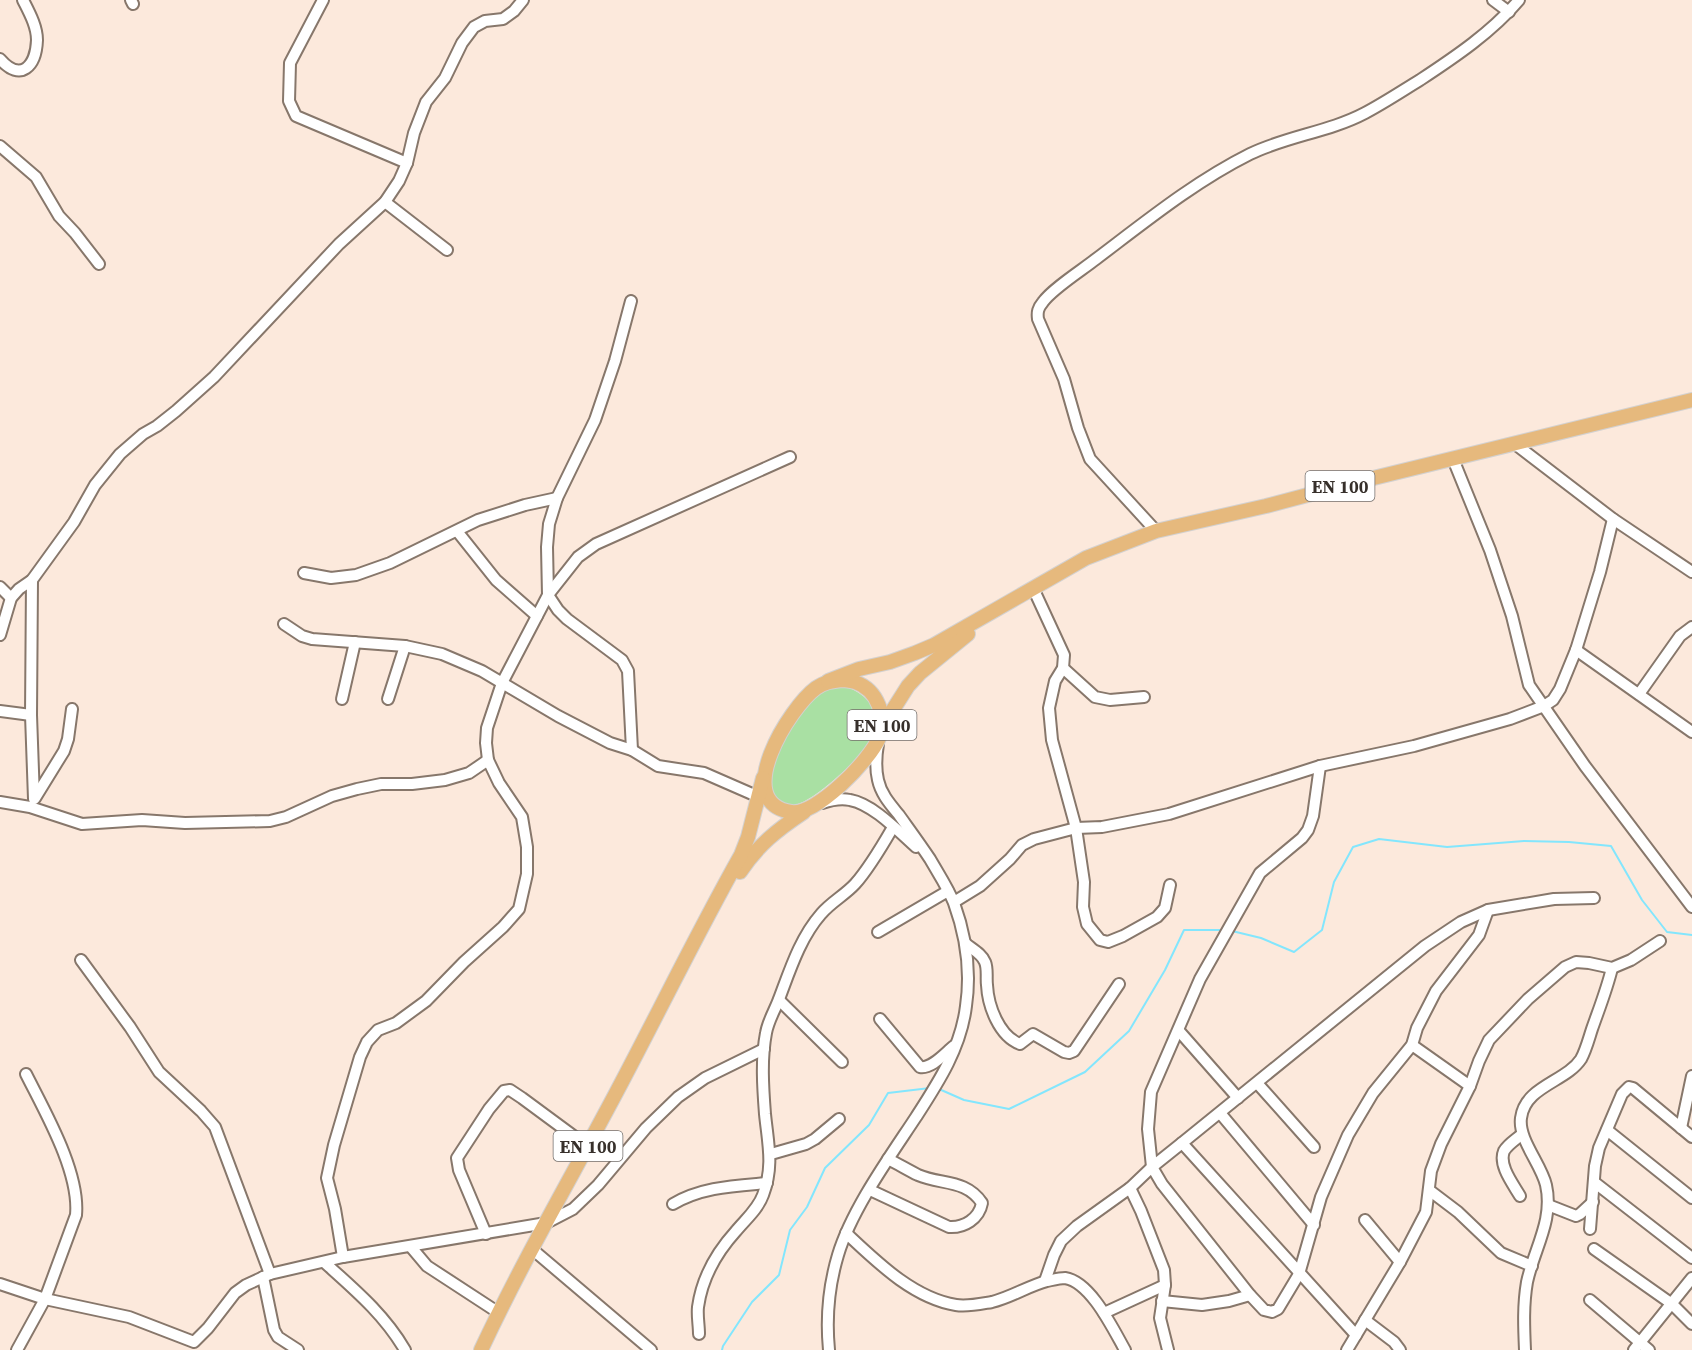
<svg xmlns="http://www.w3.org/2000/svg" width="1692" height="1350" font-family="'Source Serif 4',serif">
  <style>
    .green { fill: #a9e0a3 }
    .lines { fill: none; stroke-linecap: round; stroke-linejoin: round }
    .stream { stroke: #83e6fd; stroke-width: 2 }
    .minor-casing { stroke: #87776b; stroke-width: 14 }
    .major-casing { stroke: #d3d1d0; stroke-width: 16 }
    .minor { stroke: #fff; stroke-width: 10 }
    .major { stroke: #e6b97d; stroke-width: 14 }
    .labels { text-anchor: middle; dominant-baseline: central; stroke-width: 4.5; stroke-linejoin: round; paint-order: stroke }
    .shield { fill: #fff; stroke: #736e6b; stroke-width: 1.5 }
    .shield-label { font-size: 18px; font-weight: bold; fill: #37302b }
  </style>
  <rect width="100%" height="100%" fill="#fce9dc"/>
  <path class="green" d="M843,686C866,692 885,713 873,737C865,754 807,810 789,805C743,793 798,705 821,691C828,687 836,686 843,686Z"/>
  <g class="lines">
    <g class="stream">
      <path d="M1232,931L1261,938L1294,952L1322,930L1334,882L1353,847L1379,839L1447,847L1524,841L1569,842L1611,846L1642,900L1667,932L1692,935"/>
      <path d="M939,1089L964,1100L1009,1109L1085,1072L1129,1031L1165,970L1184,930H1223"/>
      <path d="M722,1350L723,1346L752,1302L779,1275L790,1230L807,1207L825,1168L869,1125L888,1093L930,1088"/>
    </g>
    <g class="minor-casing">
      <g id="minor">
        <path d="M131,0L133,4"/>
        <path d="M323,0L290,63L289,101L296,116L407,163"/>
        <path d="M1493,0L1509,12"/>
        <path d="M0,59C21,83 36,66 37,40C37,26 29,12 23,0"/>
        <path d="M0,146L36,177L59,216L75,233L99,264"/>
        <path d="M385,202L447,250"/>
        <path d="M631,301L615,361L595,420L557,498L549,524L547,547L548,595L558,610L567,619L622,660L628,671L632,750"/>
        <path d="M1515,444L1613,519L1692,572"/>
        <path d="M1453,459L1490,550L1512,616L1529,685L1585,766L1692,907"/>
        <path d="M457,531L496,580L537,616"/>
        <path d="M1156,531L1090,459L1078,428L1064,379L1038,319C1037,312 1038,308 1043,302C1052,289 1082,270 1096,259C1145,222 1194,182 1250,154C1287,136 1329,132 1365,113C1384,103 1402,91 1420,80C1455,57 1492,32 1519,0"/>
        <path d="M304,573L331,578L356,575L390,563L478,520L525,505L557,498"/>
        <path d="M32,580L31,715L34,799"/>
        <path d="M0,587L11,598"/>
        <path d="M1033,588L1064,655L1063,668L1055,681L1049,708L1052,740L1076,828L1084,882L1083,907L1087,924L1100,940L1108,942L1123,936L1157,917L1165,908L1170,885"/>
        <path d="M284,624L302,636L312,639L405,646L442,654L482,671L558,716L610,743L632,750L658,766L704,773L759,797"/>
        <path d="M0,635L11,598L19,589L32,580L74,522L95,485L120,454L143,434L157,426L176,411L214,377L339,244L385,202L399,181L407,163L414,133L426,102L445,78L462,43L474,27L485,21L503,19L514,11L523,0"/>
        <path d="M1576,650L1692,732"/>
        <path d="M1063,668L1095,697L1110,700L1144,697"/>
        <path d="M1639,694L1680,636L1692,627"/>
        <path d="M342,699L355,642"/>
        <path d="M388,699L405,646"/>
        <path d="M0,711L31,715"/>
        <path d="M1320,766L1313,816L1308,830L1302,838L1260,873L1200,979L1151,1092L1148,1129L1152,1167L1162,1184L1250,1295L1264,1310L1272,1312L1278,1309L1299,1274L1321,1197L1348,1135L1373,1093L1412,1045L1417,1028L1436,991L1479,935L1488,910"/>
        <path d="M35,798L64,751L68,739L72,709"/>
        <path d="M0,802L30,807L82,824L142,820L185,823L270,821L286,817L332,796L357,789L381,784H412L445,780L469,773L488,760"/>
        <path d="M822,803C831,800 841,798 850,800C873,804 899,832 916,847"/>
        <path d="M954,902L980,886L1010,859L1022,845L1034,839L1076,828L1102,827L1169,814L1320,766L1414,746L1510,719L1544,706L1553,700L1560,689L1576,650L1600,572L1613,519"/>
        <path d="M878,932L948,891"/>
        <path d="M965,943C972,949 982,954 985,962C988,969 986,978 987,985C988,1006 999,1036 1020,1044L1033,1034L1064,1052L1069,1053L1074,1051L1119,984"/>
        <path d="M81,960L130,1027L159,1072L201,1111L215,1127L270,1274"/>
        <path d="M779,1000L842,1062"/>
        <path d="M880,1019L920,1067C932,1069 945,1053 954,1046"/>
        <path d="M1179,1031L1238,1098"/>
        <path d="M1412,1045L1470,1086"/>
        <path d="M1257,1083L1314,1147"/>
        <path d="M1220,1113L1314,1225"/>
        <path d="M1681,1128L1692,1076"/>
        <path d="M1607,1130L1692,1198"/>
        <path d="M1182,1143L1356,1335"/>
        <path d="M771,1154L806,1144L815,1139L839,1119"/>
        <path d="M1594,1182L1692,1258"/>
        <path d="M1130,1188L1141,1211L1164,1270L1165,1285L1160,1318L1168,1350"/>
        <path d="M870,1190L949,1227C964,1228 979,1219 982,1203C966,1179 941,1185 918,1175C908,1170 898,1164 888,1159"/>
        <path d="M1429,1190L1458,1212L1501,1253L1532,1266"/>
        <path d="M1520,1196C1513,1184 1498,1165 1504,1151C1508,1144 1517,1139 1522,1134"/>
        <path d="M673,1204C702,1187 734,1186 767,1183"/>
        <path d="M1548,1205L1576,1216L1580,1214L1593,1202"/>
        <path d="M1365,1220L1400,1262"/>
        <path d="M1590,1229L1595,1166L1599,1148L1622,1094L1629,1087L1633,1088L1692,1137"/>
        <path d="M846,1233C877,1262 913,1298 956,1305C967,1307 980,1304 992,1302C1012,1297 1028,1286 1047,1281C1052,1280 1060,1278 1065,1278C1091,1282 1113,1329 1125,1350"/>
        <path d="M486,1234L459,1170L457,1158L489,1109L504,1091L510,1090L522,1098L587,1146"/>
        <path d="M411,1247L427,1266L499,1313"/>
        <path d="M532,1249L651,1350"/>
        <path d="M1594,1249L1672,1304L1692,1324"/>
        <path d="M343,1257L335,1209L327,1178L334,1145L360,1057L367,1042L378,1030L396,1023L426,1001L464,962L503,927L519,909L527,874V847L522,817L499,783L488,760L486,743L487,728L502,683L548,595L578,557L596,544L790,457"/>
        <path d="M324,1262C354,1289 384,1314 405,1350"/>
        <path d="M263,1277L274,1330L278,1337L298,1350"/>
        <path d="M1045,1281L1054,1255L1061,1241L1077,1226L1130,1188L1152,1167L1182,1143L1425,946L1461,922L1488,910L1554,899L1594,898"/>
        <path d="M0,1284L45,1299L129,1317L194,1342L208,1328L235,1293L246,1285L270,1274L343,1257L546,1223L573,1209L598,1185L646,1128L678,1097L705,1078L764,1049"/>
        <path d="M1590,1300L1649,1350"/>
        <path d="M1162,1301L1202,1305L1229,1301L1250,1295"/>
        <path d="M1104,1313L1165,1285"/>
        <path d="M1365,1320L1394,1342L1400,1350"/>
        <path d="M699,1334C699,1325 697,1316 698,1307C702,1278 717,1252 736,1231C746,1219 758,1209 763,1195C774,1166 768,1144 765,1114C763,1088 761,1059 766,1033C768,1021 775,1010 779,999C790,970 800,938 821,914C831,902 845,895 855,884C870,867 882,846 893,827"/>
        <path d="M17,1350L45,1299L76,1215C80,1172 45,1112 26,1074"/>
        <path d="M829,1350C826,1319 829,1285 838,1255C852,1209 889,1158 916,1117C938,1083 961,1048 966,1006C971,972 966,936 954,903C948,888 938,873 930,859C920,844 909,829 899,815C890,804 881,794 878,780C875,767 876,756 878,744"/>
        <path d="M1347,1350L1400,1262L1426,1212L1431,1171L1441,1144L1470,1086L1479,1061L1489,1040L1528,999L1565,967L1576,962L1589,963L1612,968L1631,960L1660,941"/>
        <path d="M1525,1350C1524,1327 1523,1305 1527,1282C1534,1249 1554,1220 1546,1185C1541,1164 1518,1139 1521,1118C1525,1086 1566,1082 1581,1059C1586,1050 1589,1038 1592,1029C1599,1009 1607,989 1612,968"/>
        <path d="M1634,1350L1692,1278"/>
      </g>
    </g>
    <g class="major-casing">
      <g id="major">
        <path d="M842,680C846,680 851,681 855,682C878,690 887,717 879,738C870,760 816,816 791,812C730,802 790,707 816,688C824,682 833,681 842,680Z"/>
        <path d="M828,681L859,669L890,662L915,653L934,645L1086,558L1156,531L1266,506L1349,484L1692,400"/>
        <path d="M882,727L908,686L920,673L968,634"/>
        <path d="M740,872C758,845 777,830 804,812"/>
        <path d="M481,1350C522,1262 571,1178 616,1093C658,1014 697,933 741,855L748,837L763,778"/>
      </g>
    </g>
    <use href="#minor" class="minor"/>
    <use href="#major" class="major"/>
  </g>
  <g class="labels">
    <g class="shield">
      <rect x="1305.5" y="471" width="69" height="30" rx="4.5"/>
      <rect x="847.5" y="710" width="69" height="30" rx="4.5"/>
      <rect x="553.5" y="1131" width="69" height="30" rx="4.5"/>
    </g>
    <g class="shield-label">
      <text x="1340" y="486">EN 100</text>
      <text x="882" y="725">EN 100</text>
      <text x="588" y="1146">EN 100</text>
    </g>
  </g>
</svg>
